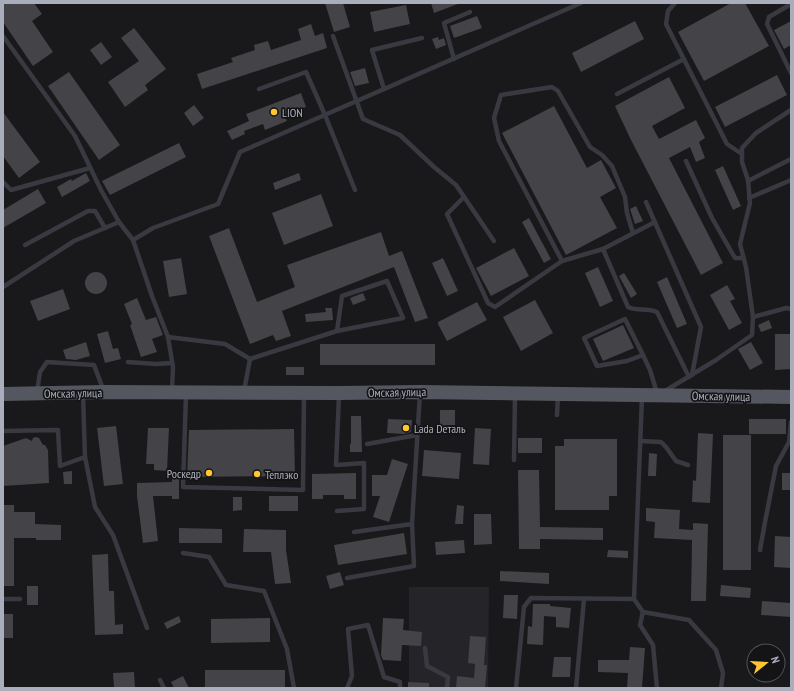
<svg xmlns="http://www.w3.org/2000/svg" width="794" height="691" font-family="'PT Sans Narrow',sans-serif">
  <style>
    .built { fill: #252428 }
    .building { fill: #434348 }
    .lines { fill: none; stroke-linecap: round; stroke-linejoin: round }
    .service { stroke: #393a41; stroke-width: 4.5 }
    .primary { stroke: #555760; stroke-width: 14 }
    .poi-dot { fill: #ffc72d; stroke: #141416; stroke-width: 1.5 }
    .labels { text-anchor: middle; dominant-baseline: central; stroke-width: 3.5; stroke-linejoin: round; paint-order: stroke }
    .poi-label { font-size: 12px; fill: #aaaebc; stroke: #141416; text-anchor: start }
    .street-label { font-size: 12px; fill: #aaaebc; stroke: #141416 }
  </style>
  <rect width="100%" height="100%" fill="#19191b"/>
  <path class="built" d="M409,587H489L488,688H409Z"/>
  <g class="building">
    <path d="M3,3H34L42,14L32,21L53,52L33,66L3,22Z"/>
    <path d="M325,3H343L350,27L334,32Z"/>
    <path d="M431,3H458V4L434,13Z"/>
    <path d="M731,3H745L769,46L704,81L678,32Z"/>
    <path d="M406,5L410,24L374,32L370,12Z"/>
    <path d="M477,16L482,28L454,38L450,26Z"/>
    <path d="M635,21L644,39L581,72L572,53Z"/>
    <path d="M791,21V45L784,49L774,30Z"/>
    <path d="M311,24L315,36L323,33L327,48L202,89L197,74L233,62L231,58L255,50L254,45L268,41L271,50L301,40L298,29Z"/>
    <path d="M134,28L166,69L145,85L148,90L125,107L108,82L139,61L121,38Z"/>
    <path d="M438,37L439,40L444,38L446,45L436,49L432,39Z"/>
    <path d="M101,42L112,57L101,65L90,50Z"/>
    <path d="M365,68L369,83L355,86L350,72Z"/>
    <path d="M69,72L120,145L99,160L48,86Z"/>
    <path d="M777,75L787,95L725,127L715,107Z"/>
    <path d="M669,77L685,108L652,126L659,139L696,120L705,138L699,142L705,158L696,162L690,147L669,158L723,263L701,275L630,138L615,106Z"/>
    <path d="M301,93L306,107L284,115L287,121L265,130L263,124L244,131L245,134L232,140L227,131L249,121L246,114Z"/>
    <path d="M194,105L204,118L193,126L184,113Z"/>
    <path d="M554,106L587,168L601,160L616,188L600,197L617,228L566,255L502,133Z"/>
    <path d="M3,112L40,162L19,178L3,156Z"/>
    <path d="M179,143L186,157L110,195L102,181Z"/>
    <path d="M723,166L741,206L733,210L715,170Z"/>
    <path d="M86,173L90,181L62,197L57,187L71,179L72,181Z"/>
    <path d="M299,173L301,180L275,190L273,183Z"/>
    <path d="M38,189L46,203L3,228V210Z"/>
    <path d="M321,194L333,226L284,245L272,213Z"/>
    <path d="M636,206L643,221L635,224L630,209Z"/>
    <path d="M529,218L551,259L544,263L522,222Z"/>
    <path d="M229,228L257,302L295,287L287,265L381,232L389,256L402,251L428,318L415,322L394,267L282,311L291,336L276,341L273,335L250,344L209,236Z"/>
    <path d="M514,248L529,276L491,296L476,268Z"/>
    <path d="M181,258L187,294L169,297L163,261Z"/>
    <path d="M443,258L458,291L447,296L432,263Z"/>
    <path d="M598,267L613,301L600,307L585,273Z"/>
    <circle cx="96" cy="283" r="11"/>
    <path d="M624,273L637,294L631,298L619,276Z"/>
    <path d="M667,277L687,324L677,328L657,282Z"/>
    <path d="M727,285L735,299L730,301L742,323L729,330L710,295Z"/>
    <path d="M63,289L70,309L38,321L30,301Z"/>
    <path d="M363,293L366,300L353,305L350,298Z"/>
    <path d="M137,298L146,320L156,317L163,335L152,339L157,352L141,357L130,325L132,324L124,304Z"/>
    <path d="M535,300L553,333L521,351L503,317Z"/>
    <path d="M477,302L487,320L447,341L438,324V322Z"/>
    <path d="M325,308H332L333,320L306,322L305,314L326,312Z"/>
    <path d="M769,320L772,328L761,332L758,325Z"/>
    <path d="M623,325L634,348L603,361L593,339Z"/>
    <path d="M108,331L113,349L118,348L121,359L105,363L97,334Z"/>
    <path d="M775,334H791V369L775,370Z"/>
    <path d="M86,342L90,356L76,360L66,359L63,350Z"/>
    <path d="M751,342L763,363L750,370L738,349Z"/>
    <rect x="320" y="344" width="115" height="21"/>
    <rect x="286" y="367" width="18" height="8"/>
    <path d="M440,410H455V425L440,426Z"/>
    <path d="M351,416H361L362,452H350V444H351Z"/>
    <path d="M388,419L412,420L411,432L404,434L387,433Z"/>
    <rect x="749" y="419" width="37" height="15"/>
    <path d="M116,426L123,484L104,486L97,428Z"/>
    <path d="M148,428H169L167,471L154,470V464H146Z"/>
    <path d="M475,428L491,429L489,465L473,464Z"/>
    <path d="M294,429L295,476L187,477L189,430Z"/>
    <path d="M698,433L713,434L710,503L692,502L693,480L696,481Z"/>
    <rect x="723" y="435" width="28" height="135"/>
    <path d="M36,437L39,438L43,445H45L48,450L49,483L3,486V446L26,438L32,441L33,438Z"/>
    <rect x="518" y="438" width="24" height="15"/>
    <path d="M564,439H617V496H609V510H555V446H564Z"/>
    <path d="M424,450L461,453L459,479L422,476Z"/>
    <path d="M649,453L657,454L656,476H648Z"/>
    <path d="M392,459L408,464L389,522L373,517L380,496H372V475H387Z"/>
    <path d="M518,470H539L540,527L603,528V540L540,539V549H519Z"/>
    <path d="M72,471V484H64L63,472Z"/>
    <path d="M356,473V499H344V495H323V499H312V474Z"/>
    <rect x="782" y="473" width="9" height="17"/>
    <path d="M172,478H179V499H172V496H153L158,541L143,543L137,496V483L172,482Z"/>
    <rect x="269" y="496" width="29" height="15"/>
    <path d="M233,497H242V510L233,511Z"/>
    <path d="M3,505H14V512H35V524L61,525V540H36V538H14V586H3Z"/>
    <path d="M457,505L464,506L463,524H455Z"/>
    <path d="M646,508L680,510L679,529L693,530V523L708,524L706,601H691L692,540L654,538L655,522L646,521Z"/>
    <path d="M474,514H491L492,544L474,545Z"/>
    <path d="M179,528L222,529V543H179Z"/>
    <path d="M244,529L286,530V550L291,583L275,584L271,552H243Z"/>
    <path d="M404,533L407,554L338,565L334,545Z"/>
    <path d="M775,536L791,537V568L774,567Z"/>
    <path d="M464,540L465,553L436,555L435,542Z"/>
    <path d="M608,550L628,551V558L607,557Z"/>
    <path d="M108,554L109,591H114L115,625L123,624V634L95,635L92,555Z"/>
    <path d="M500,571L549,573V584L500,581Z"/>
    <path d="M340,572L344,585L330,589L326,576Z"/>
    <path d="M721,585L751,588L750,598L720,596Z"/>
    <rect x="27" y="586" width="11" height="19"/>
    <path d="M504,595H518L517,619L503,618Z"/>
    <path d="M762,601L791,603V617L761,615Z"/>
    <path d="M533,604H550V606L571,608L569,628L556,627V617L544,616L543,645L527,644L528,626L532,627Z"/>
    <rect x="3" y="614" width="10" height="24"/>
    <path d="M179,616L181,622L167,629L164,623Z"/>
    <path d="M270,618V642L211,643V619Z"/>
    <path d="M383,618L404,619L403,630L422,632L421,646L402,645L401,661L383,660L381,655Z"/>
    <path d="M470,636L486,637L484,665H487L485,688H456L457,676L474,678L475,664L468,663Z"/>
    <path d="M630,647L645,648L642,688H627L628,673L598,672V660H629Z"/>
    <path d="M554,657H571L570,677H552Z"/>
    <rect x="205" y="670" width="80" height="18"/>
    <path d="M134,672L135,688H114L113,673Z"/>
    <path d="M183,676L189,688H174L171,682Z"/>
    <path d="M408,682L429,683V688H408Z"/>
  </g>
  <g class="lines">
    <g class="service">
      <path d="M675,3L668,11L666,24L727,144L742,154"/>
      <path d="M791,4L769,17L767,24L791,73"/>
      <path d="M3,36L75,136L101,190L119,222"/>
      <path d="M333,36L363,119L400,135L434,167L456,185L494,241"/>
      <path d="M454,59L444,23L470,12"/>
      <path d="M259,89L306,72L325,115L355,190"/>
      <path d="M384,89L372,50L422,38"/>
      <path d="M617,94L684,59"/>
      <path d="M686,161L712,218L735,258H743"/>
      <path d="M748,181L791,159"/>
      <path d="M3,182L11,190L90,168"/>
      <path d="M464,197L447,214L488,303L495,307L562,261L603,249L655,222"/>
      <path d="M749,198L791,180"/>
      <path d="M646,202L701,327L692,375"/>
      <path d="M133,240L153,228L218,204L240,152L581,3"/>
      <path d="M25,245L88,211H95L105,228"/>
      <path d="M603,249L628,307C638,312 645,307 657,312L689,377"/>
      <path d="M562,261L499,141L494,118L501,95L552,87L558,91L590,147L602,155L612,166L625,197L627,213L633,233"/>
      <path d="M3,287L74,241L119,222L133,240L152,296L168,337L173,367L172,390"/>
      <path d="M753,317L786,308L791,309"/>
      <path d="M168,337L225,344L250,359"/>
      <path d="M643,355L625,319L584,338L597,366L627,361L643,355L650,370L657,393"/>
      <path d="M128,362L156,364L172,363"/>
      <path d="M244,391L250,359L337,331L342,296L387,281L403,318L337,331"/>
      <path d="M665,391L716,360L752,335L753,317L746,267L740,244L750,203L748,180L742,162V148L756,133L791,110"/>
      <path d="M37,392L40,372L47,362L94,365L103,389"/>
      <path d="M83,394L85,457L95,507L113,535L147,628"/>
      <path d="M186,394L183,487L303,490L304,394"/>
      <path d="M642,397L634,599L643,612L689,620L716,650L723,673L721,688"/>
      <path d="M557,415L558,395"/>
      <path d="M3,431L58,430L60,466L85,457"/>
      <path d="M640,441L661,442L666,447L676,461L688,465"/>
      <path d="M367,444L417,435"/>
      <path d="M514,460L515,396"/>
      <path d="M337,511L364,509V463L336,465L339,395"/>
      <path d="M354,532L412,524L420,393"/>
      <path d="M760,550L765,522L776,466L789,442L791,422"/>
      <path d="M183,553L209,557L226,585L264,591L287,649L294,688"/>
      <path d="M347,578L414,566L412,524"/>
      <path d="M3,599H20"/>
      <path d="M643,612L640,625L653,645L657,688"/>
      <path d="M425,648L427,666L448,677L447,688"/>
      <path d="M160,680L164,688"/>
      <path d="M347,688L352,676L348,629L368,625L384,677L400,682V688"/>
      <path d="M516,688L524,607L531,598L634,599"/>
      <path d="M576,688L584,599"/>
    </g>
    <path class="primary" d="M3,394L104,392L339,393L420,392L791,397"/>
  </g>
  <g class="poi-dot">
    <circle cx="274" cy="112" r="4"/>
    <circle cx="406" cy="428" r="4"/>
    <circle cx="209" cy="473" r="4"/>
    <circle cx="257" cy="474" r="4"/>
  </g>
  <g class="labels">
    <g class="poi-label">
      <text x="282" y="112">LION</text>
      <text x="414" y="428">Lada Dеталь</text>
      <text x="201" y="473" text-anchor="end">Роскедр</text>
      <text x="265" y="474">Теплэко</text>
    </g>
    <g class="street-label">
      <text transform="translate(397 392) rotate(-1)">Омская улица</text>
      <text transform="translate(73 393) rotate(-1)">Омская улица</text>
      <text transform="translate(721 396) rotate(1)">Омская улица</text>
    </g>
  </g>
  <rect width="794" height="691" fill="none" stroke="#aaaebc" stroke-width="8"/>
  <g transform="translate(766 663) rotate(72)"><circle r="19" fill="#141416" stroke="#505258"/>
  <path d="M0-3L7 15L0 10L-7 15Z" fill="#ffc72d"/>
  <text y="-6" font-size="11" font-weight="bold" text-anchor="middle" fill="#aaaebc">N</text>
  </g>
</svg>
